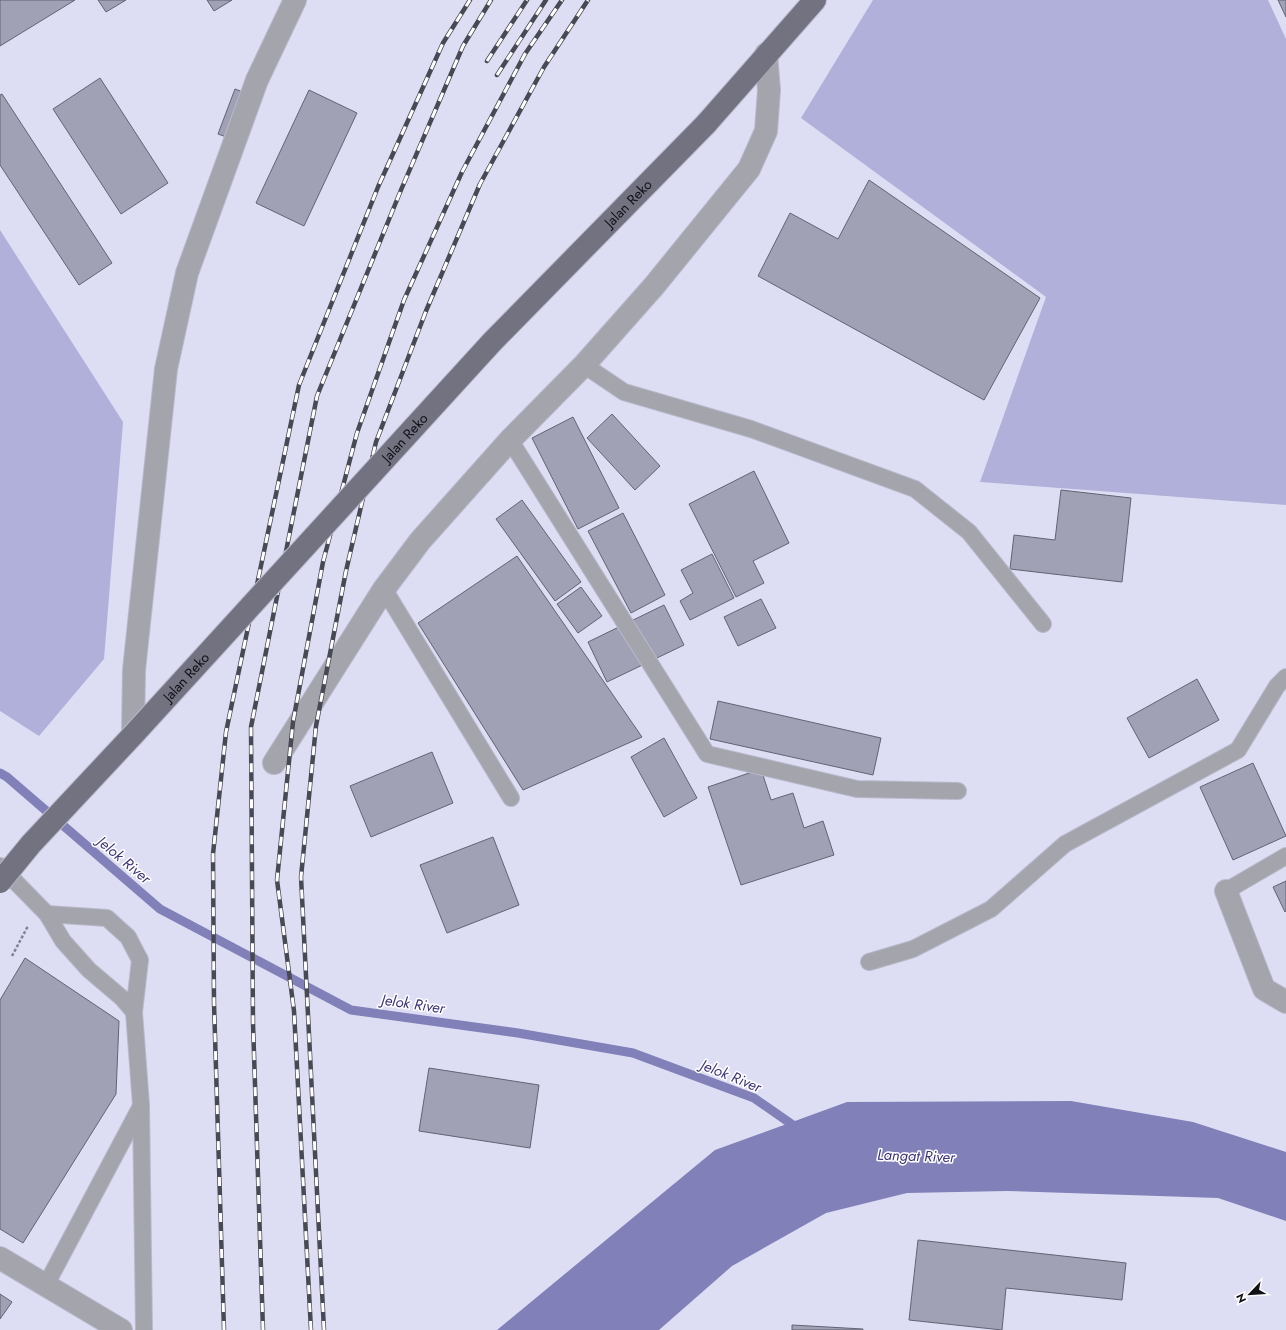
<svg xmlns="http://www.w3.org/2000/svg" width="1286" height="1330" font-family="Jost,sans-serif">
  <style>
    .green { fill: #b0b0da }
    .water { fill: #8180b8 }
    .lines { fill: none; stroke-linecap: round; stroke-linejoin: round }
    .stream { stroke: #8180b8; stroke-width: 9 }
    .building { fill: #a1a1b5; stroke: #636375 }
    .lane-casing { stroke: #b8b9cb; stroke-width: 18 }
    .street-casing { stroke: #b8b9cb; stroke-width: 24 }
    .primary-casing { stroke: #b8b9cb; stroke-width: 24 }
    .path { stroke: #828392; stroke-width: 2.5; stroke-dasharray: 3 2; stroke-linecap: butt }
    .lane { stroke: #a4a4ad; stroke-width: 16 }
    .street { stroke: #a4a4ad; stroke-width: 22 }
    .primary { stroke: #727281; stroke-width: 22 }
    .rail-casing { stroke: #484953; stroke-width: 4.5 }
    .rail { stroke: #fff; stroke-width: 3; stroke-dasharray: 9; stroke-linecap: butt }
    .primary-bridge-casing { stroke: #b8b9cb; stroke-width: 24; stroke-linecap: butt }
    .primary-bridge { stroke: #727281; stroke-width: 22 }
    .labels { text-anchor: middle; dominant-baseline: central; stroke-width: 3; stroke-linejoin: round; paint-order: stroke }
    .street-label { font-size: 14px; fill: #101017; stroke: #fff }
    .water-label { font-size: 15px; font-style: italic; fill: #3c3479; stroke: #fff }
  </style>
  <rect width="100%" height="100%" fill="#dddef3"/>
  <g class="green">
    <path d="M873,0H1268L1286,39V505L980,482L1046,297L801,118Z"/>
    <path d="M0,230L123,422L104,659L39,736L0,711Z"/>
  </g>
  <path class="water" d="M1071,1101L1193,1122L1286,1152V1221L1218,1198L1007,1191L907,1193L826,1213L732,1266L659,1330H497L715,1150L847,1102Z"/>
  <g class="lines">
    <path class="stream" d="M0,773L7,777L160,909L351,1010L518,1033L633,1053L754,1098L800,1130"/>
  </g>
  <g class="building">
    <path d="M0,0H75L0,46Z"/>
    <path d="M98,0H126L106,12Z"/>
    <path d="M207,0H232L214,11Z"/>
    <path d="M1278,0H1286V17Z"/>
    <path d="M100,78L168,183L121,214L53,109Z"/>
    <path d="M235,89L246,93L229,138L218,134Z"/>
    <path d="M309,90L357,113L304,226L256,203Z"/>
    <path d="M2,94L112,263L79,285L0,165V95Z"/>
    <path d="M869,180L1040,298L984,400L758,276L790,213L838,239Z"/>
    <path d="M612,414L660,466L635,490L587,438Z"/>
    <path d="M573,417L619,508L578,529L532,438Z"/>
    <path d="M754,471L789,543L753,561L764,583L736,597L689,504Z"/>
    <path d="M1061,490L1131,498L1122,582L1010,569L1014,535L1055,540Z"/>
    <path d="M522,500L581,582L555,601L496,519Z"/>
    <path d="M623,513L665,595L631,613L588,531Z"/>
    <path d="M712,554L734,598L690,620L680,601L693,593L681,570Z"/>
    <path d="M517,556L642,737L523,790L418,623Z"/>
    <path d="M581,587L602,616L578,633L557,604Z"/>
    <path d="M761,599L776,628L738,646L724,617Z"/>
    <path d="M664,605L684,645L607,682L588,642Z"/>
    <path d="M1197,679L1219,720L1149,758L1127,718Z"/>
    <path d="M718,701L881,738L873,775L710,739Z"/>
    <path d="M664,738L697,798L664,817L631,757Z"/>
    <path d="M432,752L453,803L371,837L350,786Z"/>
    <path d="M1253,763L1286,836L1233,860L1200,787Z"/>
    <path d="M761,769L771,800L793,793L804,828L823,821L834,855L741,885L708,787Z"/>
    <path d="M493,837L519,905L447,933L420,865Z"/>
    <path d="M1286,881V911L1285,912L1273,887Z"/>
    <path d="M25,958L119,1021L116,1094L23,1243L0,1229V1000Z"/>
    <path d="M429,1068L539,1085L530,1148L419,1131Z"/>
    <path d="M918,1240L1126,1263L1122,1300L1006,1288L1002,1330L909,1320Z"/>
    <path d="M0,1294L12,1302L0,1319Z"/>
    <path d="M792,1325L863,1329V1330H792Z"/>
  </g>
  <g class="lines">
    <g class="lane-casing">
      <g id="lane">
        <path d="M584,365L624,392L751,429L915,489L969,532L1043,624"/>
        <path d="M510,440L707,754L857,789L958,791"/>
        <path d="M384,589L511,798"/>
        <path d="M0,866L47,914L63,941L89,970L122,998L134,1012"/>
        <path d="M1226,891L1286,856"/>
        <path d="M47,914L107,918L128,937L140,960L134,1012L141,1105L144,1330"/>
        <path d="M869,962L913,949L991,909L1065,844L1238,750L1277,686L1286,677"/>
        <path d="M46,1285L141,1106"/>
      </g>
    </g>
    <g class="street-casing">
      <g id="street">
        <path d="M133,735L134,670L166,369L187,273L257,80L295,0"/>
        <path d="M274,763L384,589L420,541L510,440L584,365L654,286L749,169L766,131L769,90L766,54"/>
        <path d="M1226,891L1264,989L1286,1002"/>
        <path d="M0,1258L121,1330"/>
      </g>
    </g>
    <g class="primary-casing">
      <path id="primary" d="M706,124L815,0"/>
    </g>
    <path class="path" d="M12,956L28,926"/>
    <use href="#lane" class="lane"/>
    <use href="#street" class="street"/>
    <use href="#primary" class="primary"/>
    <g class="rail-casing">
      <g id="rail">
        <path d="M487,61L527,0"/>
        <path d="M497,75L546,0"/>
        <path d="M224,1330L214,1003L213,854L226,732L299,385L378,187L443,43L470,0"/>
        <path d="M263,1330L253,1023L251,727L317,396L401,190L463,46L491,0"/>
        <path d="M311,1330L294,1011L277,880L293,722L323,562L357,433L404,300L462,172L525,54L562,0"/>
        <path d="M324,1330L301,877L316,726L346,571L376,442L426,311L480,184L544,67L588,0"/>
      </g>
    </g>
    <use href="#rail" class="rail"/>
    <g class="primary-bridge-casing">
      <g id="primary-bridge">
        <path id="s1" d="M0,882L31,844L133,735L492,342L706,124"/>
      </g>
    </g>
    <use href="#primary-bridge" class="primary-bridge"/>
  </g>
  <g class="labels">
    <g class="street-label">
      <text stroke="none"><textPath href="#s1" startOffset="925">Jalan Reko</textPath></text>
      <text stroke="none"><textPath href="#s1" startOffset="601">Jalan Reko</textPath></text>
      <text stroke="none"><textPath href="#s1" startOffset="277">Jalan Reko</textPath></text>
    </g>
    <g class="water-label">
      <text transform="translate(124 860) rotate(40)">Jelok River</text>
      <text transform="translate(413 1004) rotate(8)">Jelok River</text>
      <text transform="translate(731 1076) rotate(22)">Jelok River</text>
      <text transform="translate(916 1156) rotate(2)">Langat River</text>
    </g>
  </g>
  <g transform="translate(1250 1294) rotate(245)" stroke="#ffffff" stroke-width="3" paint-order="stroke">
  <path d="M0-3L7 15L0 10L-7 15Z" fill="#101017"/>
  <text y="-6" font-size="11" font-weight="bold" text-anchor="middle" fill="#101017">N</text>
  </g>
</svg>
